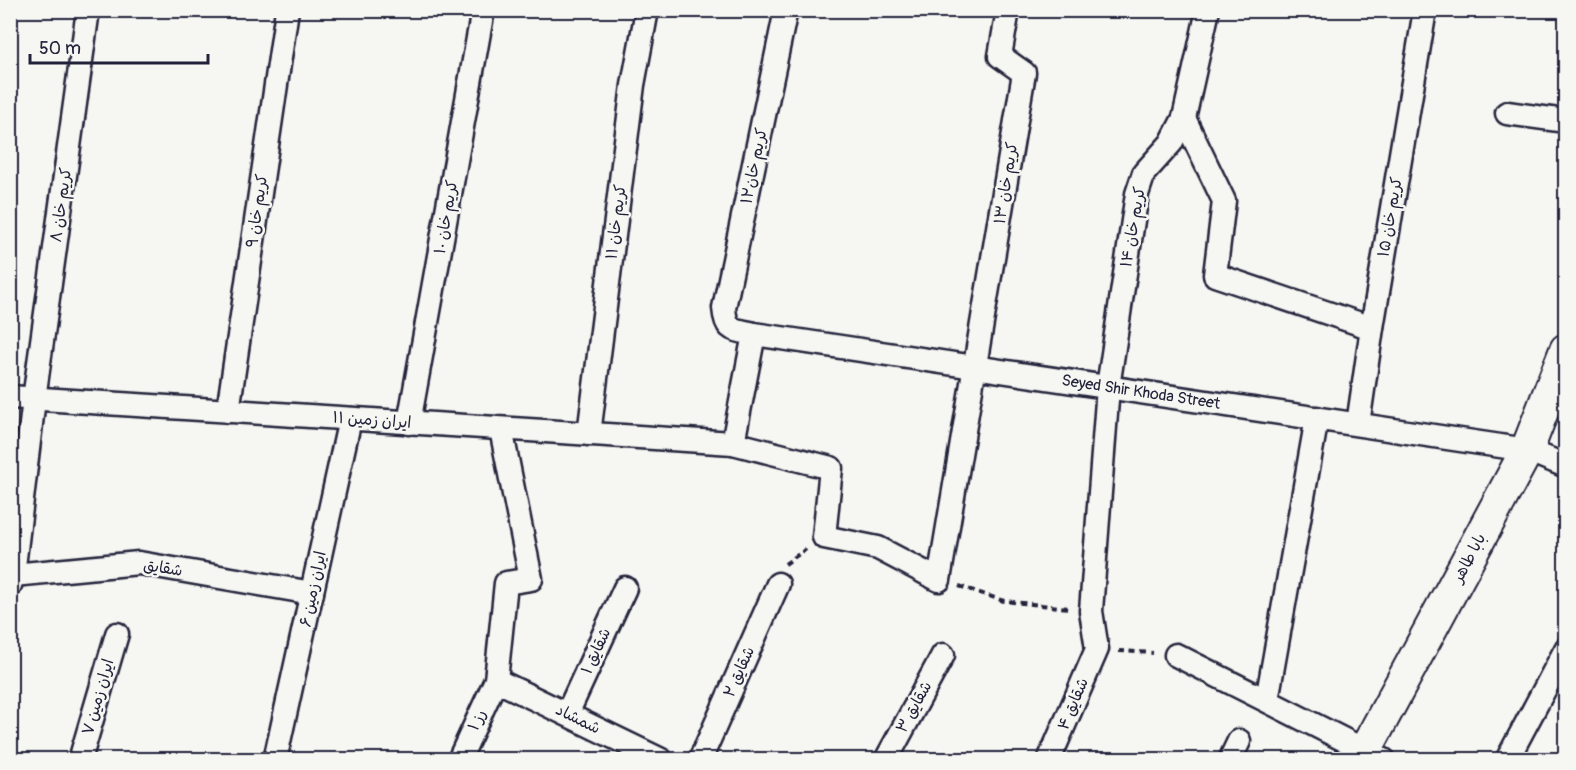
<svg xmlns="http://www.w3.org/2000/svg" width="1576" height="770" font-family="Pangolin,'Playpen Sans Arabic',sans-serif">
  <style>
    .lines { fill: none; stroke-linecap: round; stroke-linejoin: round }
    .street-casing { stroke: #22223b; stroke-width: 27 }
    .secondary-casing { stroke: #22223b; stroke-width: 36 }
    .path { stroke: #22223b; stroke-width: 4; stroke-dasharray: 6 4.5; stroke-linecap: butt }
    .street { stroke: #f6f6f2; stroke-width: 22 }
    .secondary { stroke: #f6f6f2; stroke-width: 32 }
    .labels { text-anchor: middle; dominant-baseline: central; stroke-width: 5; stroke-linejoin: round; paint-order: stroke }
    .street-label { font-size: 16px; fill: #22223b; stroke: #f6f6f2 }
  </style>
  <rect width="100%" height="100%" fill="#f6f6f2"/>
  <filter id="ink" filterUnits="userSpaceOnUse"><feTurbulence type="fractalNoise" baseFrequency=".0167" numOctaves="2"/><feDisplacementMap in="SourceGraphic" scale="12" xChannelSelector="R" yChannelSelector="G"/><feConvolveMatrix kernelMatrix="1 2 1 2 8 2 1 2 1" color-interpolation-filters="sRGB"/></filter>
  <g filter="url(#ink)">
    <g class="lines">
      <g class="street-casing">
        <g id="street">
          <path id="s1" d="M786,10L724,308C726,332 733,329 754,334L1527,450L1566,466"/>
          <path d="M1507,113L1566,121"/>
          <path d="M1184,118L1224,201L1215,275L1372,328"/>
          <path d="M10,397L733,443L831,468L824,537L878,548L939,580L1024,73L1000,56L1008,10"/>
          <path d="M228,411L287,10"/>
          <path d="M409,423L483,10"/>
          <path d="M1358,424L1372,328L1425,10"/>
          <path d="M589,434L633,85L647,10"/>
          <path d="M733,443L754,334"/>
          <path d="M13,575L139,563L312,593"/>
          <path d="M10,585L13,575L34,399L88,10"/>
          <path d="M1176,655L1384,760"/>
          <path d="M496,680L661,760"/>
          <path d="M1267,700L1317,418"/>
          <path d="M567,714L625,588"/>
          <path d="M80,760L117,634"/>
          <path d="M275,760L350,419"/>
          <path d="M459,760L496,680L506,583L531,579L501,429"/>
          <path d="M700,760L778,584"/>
          <path d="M886,760L943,655"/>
          <path d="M1049,760L1097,649L1091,611L1108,387L1137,194L1144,173L1171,143L1184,118L1208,10"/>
          <path d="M1230,760L1239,741"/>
          <path d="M1507,760L1566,649"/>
        </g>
      </g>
      <g class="secondary-casing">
        <path id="secondary" d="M1360,760L1527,450L1566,350"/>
      </g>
      <g class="path">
        <path d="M785,564L806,549"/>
        <path d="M959,586L1004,601L1069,608"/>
        <path d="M1119,651L1153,653"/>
      </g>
      <use href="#street" class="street"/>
      <use href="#secondary" class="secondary"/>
    </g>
  </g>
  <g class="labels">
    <g class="street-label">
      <text transform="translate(754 166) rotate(-78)">کریم خان۱۲</text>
      <text transform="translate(1006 183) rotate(-81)">کریم خان ۱۳</text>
      <text transform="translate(61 205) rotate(-82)">کریم خان ۸</text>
      <text transform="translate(257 211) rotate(-82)">کریم خان ۹</text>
      <text transform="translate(446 217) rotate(-80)">کریم خان ۱۰</text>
      <text transform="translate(1390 217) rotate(-80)">کریم خان ۱۵</text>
      <text transform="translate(616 222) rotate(-83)">کریم خان ۱۱</text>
      <text transform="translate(1133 227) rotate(-80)">کریم خان ۱۴</text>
      <text stroke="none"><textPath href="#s1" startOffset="741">Seyed Shir Khoda Street</textPath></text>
      <text transform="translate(372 420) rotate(4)">ایران زمین ۱۱</text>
      <text transform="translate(1469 558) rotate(-62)">بابا طاهر</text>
      <text transform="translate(163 568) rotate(9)">شقایق</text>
      <text transform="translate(313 589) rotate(-78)">ایران زمین ۶</text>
      <text transform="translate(596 651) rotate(-65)">شقایق ۱</text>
      <text transform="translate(739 672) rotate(-66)">شقایق ۲</text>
      <text transform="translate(98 697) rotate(-74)">ایران زمین ۷</text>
      <text transform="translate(1073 704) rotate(-67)">شقایق ۴</text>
      <text transform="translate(914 707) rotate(-61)">شقایق ۳</text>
      <text transform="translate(578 719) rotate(26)">شمشاد</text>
      <text transform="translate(477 720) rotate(-65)">رز ۱</text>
    </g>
  </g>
  <rect width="1576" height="770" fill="none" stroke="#f6f6f2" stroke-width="36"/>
  <rect x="18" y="18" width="1540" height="734" fill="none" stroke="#22223b" stroke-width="2" filter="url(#ink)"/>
  <path d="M30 54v9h178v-9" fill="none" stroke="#22223b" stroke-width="3"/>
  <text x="39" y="54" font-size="18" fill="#22223b" stroke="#f6f6f2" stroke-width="4.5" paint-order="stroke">50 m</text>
</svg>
